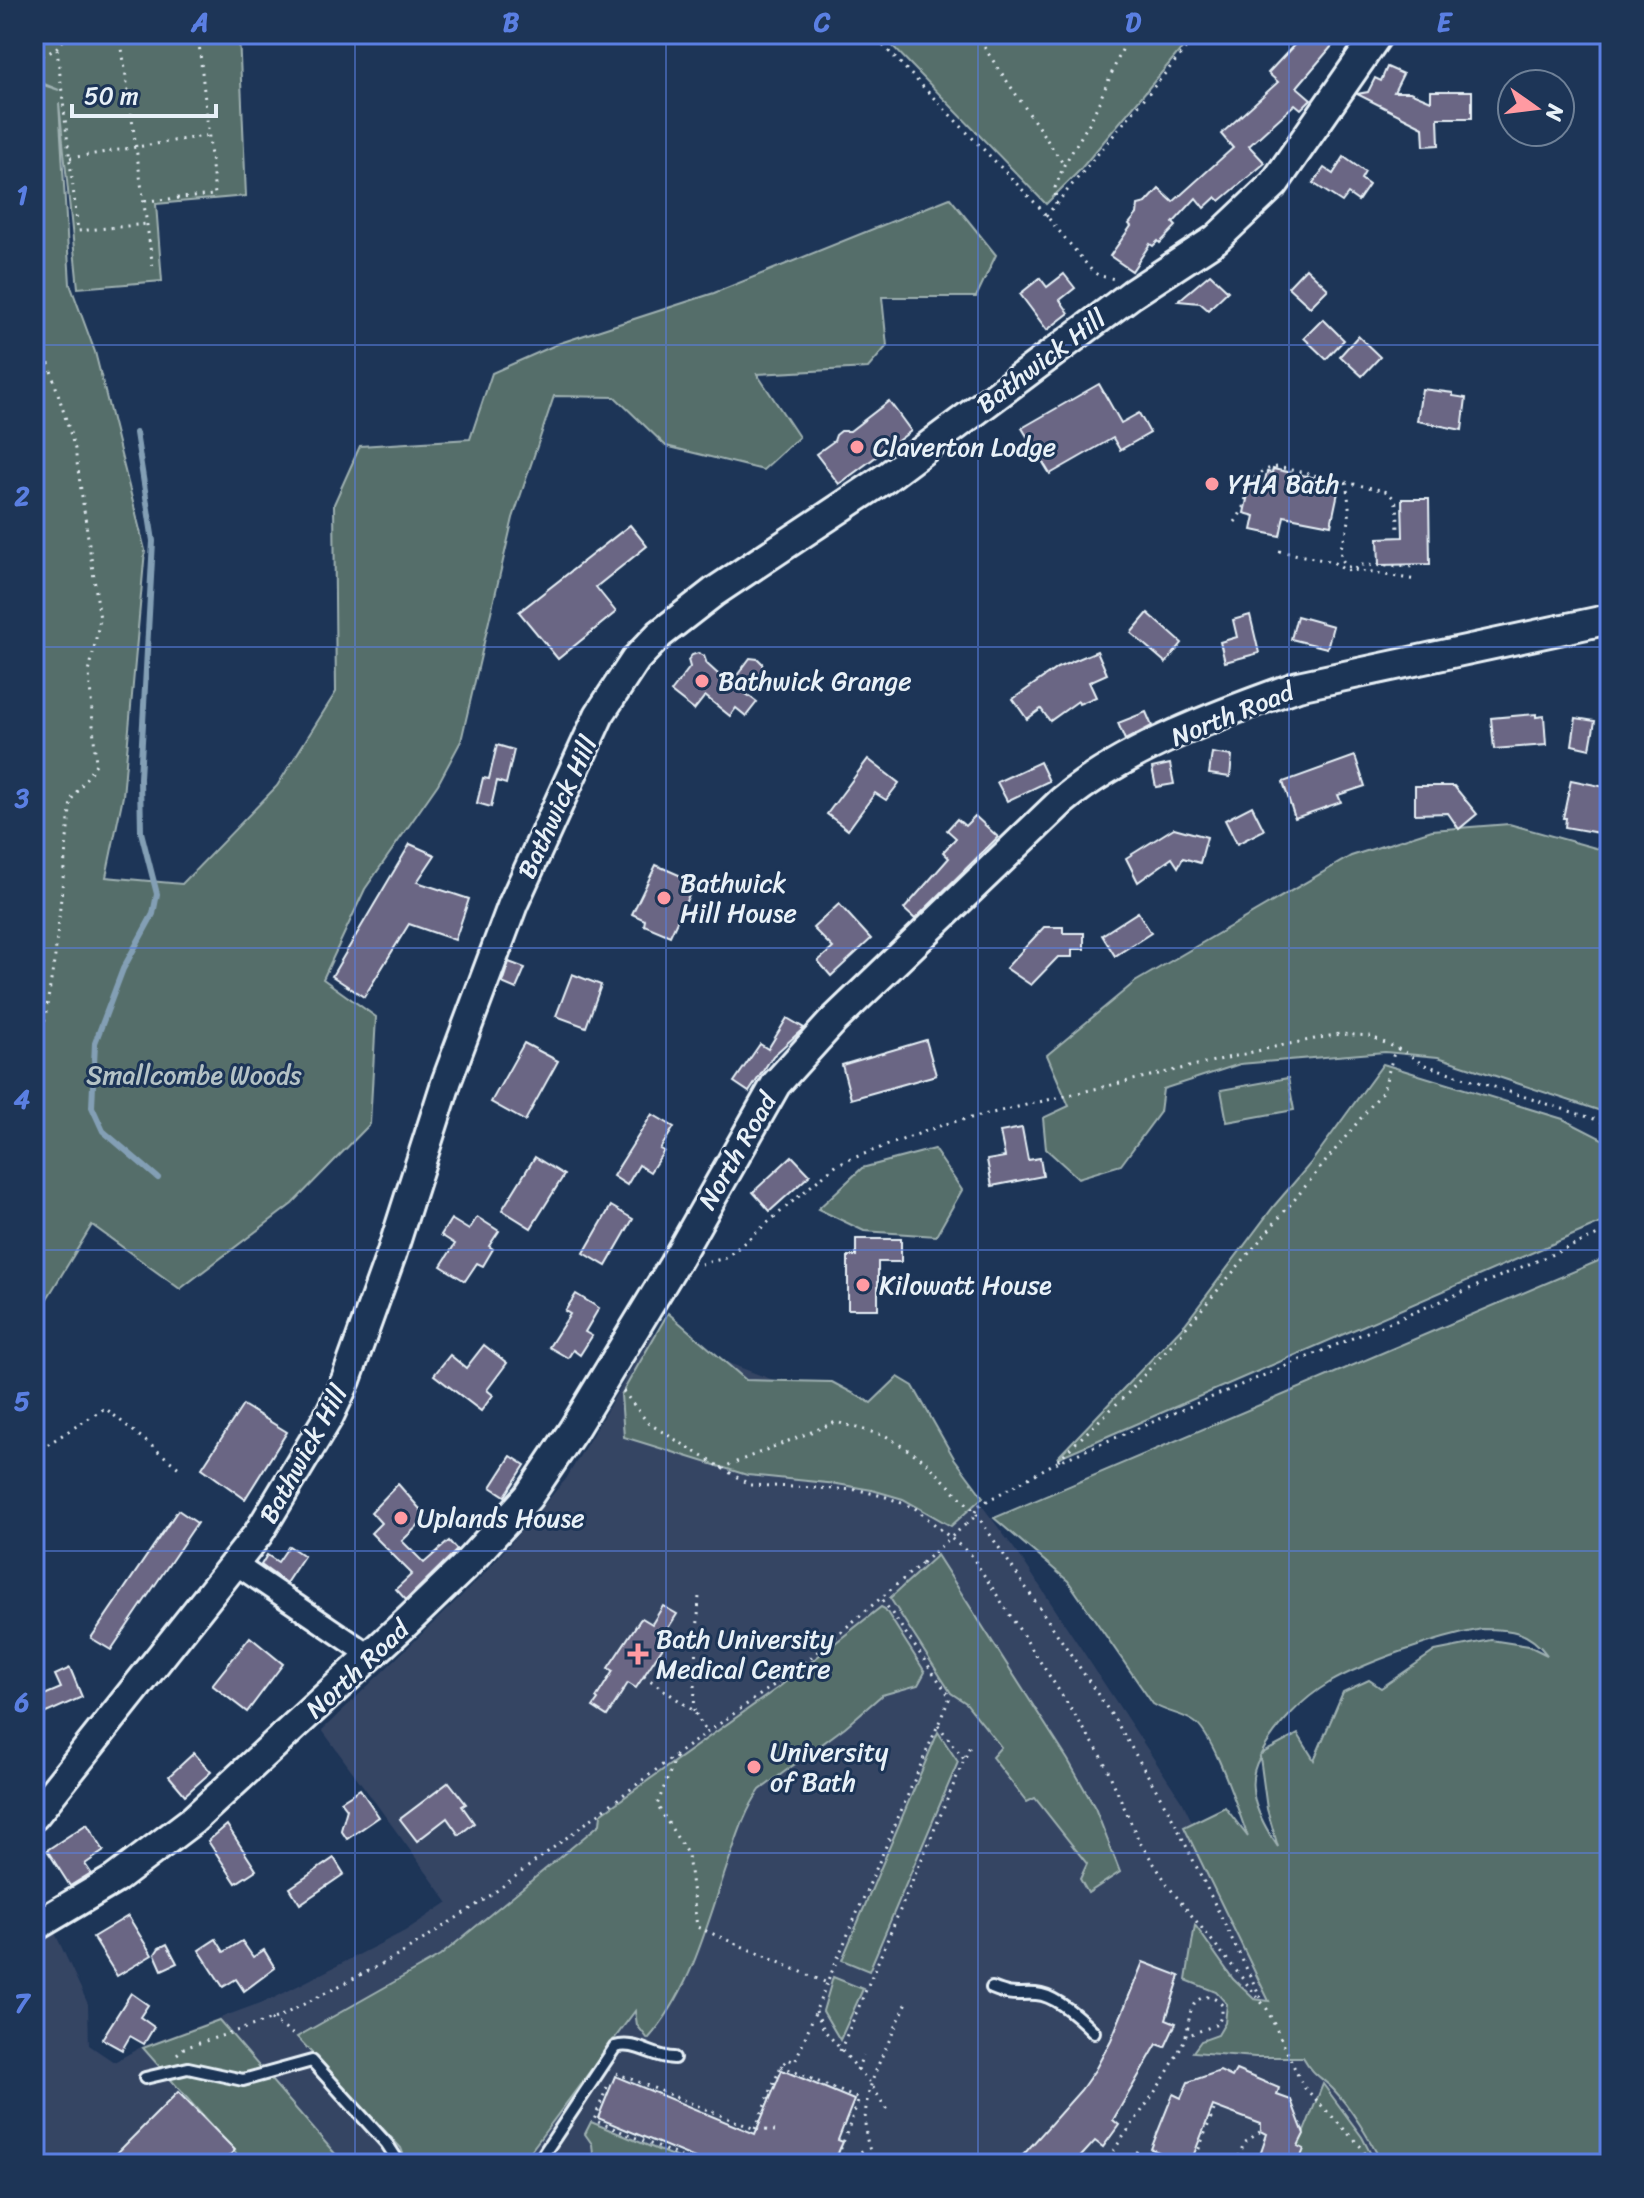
<svg xmlns="http://www.w3.org/2000/svg" width="1644" height="2198" font-family="Sriracha,sans-serif">
  <style>
    .built { fill: #344464 }
    .green { fill: #556e6a; stroke: #9eb0b1; stroke-width: 2; fill-rule: evenodd }
    .lines { fill: none; stroke-linecap: round; stroke-linejoin: round }
    .stream { stroke: #839fb5; stroke-width: 6 }
    .building { fill: #6a6684; stroke: #e8f1f8; stroke-width: 2 }
    .lane-casing { stroke: #e8f1f8; stroke-width: 16 }
    .street-casing { stroke: #e8f1f8; stroke-width: 26 }
    .secondary-casing { stroke: #e8f1f8; stroke-width: 34 }
    .path { stroke: #e8f1f8; stroke-width: 3; stroke-dasharray: 2 6; stroke-linecap: butt }
    .lane { stroke: #1d3557; stroke-width: 10 }
    .street { stroke: #1d3557; stroke-width: 20 }
    .secondary { stroke: #1d3557; stroke-width: 28 }
    .path-bridge { stroke: #e8f1f8; stroke-width: 3; stroke-dasharray: 2 6; stroke-linecap: butt }
    .grid { fill: none; stroke: #5a7fe2; stroke-width: 2; stroke-opacity: 0.55 }
    .poi-dot { fill: #ff9aa2; stroke: #1d3557; stroke-width: 3 }
    .labels { text-anchor: middle; dominant-baseline: central; stroke-width: 6; stroke-linejoin: round; paint-order: stroke }
    .street-label { font-size: 26px; fill: #e8f1f8; stroke: #1d3557 }
    .poi-label { font-size: 26px; fill: #e8f1f8; stroke: #1d3557; text-anchor: start }
    .park-label { font-size: 26px; fill: #b5c3c6; stroke: #1d3557 }
    .neatline { fill: none; stroke: #5a7fe2; stroke-width: 3 }
    .grid-label { font-size: 26px; text-anchor: middle; font-weight: bold; fill: #5a7fe2 }
  </style>
  <rect width="100%" height="100%" fill="#1d3557"/>
  <filter id="ink" filterUnits="userSpaceOnUse"><feTurbulence type="fractalNoise" baseFrequency=".0125" numOctaves="2"/><feDisplacementMap in="SourceGraphic" scale="16" xChannelSelector="R" yChannelSelector="G"/><feConvolveMatrix kernelMatrix="1 2 1 2 8 2 1 2 1" color-interpolation-filters="sRGB"/></filter>
  <g filter="url(#ink)">
    <path class="built" d="M652,1334L847,1408L962,1479L1022,1559L1183,1803L1252,1947L1403,2164H34V1943L55,1933L88,2004L89,2045L114,2062L141,2047L274,1998L405,1931L448,1902L322,1730L483,1575L566,1479Z"/>
    <g class="green">
      <path d="M34,34H239L246,196L156,204L162,281L78,288L59,103L70,284L95,352L145,550L123,796L106,877L182,884L277,786L336,692L334,504L360,446L470,439L492,373L560,343L714,293L950,198L996,255L976,297H882L887,346L868,368L757,374L799,437L763,470L666,446L615,397L554,396L513,518L461,741L438,784L365,889L323,979L376,1017L370,1124L292,1204L180,1289L92,1225L34,1320V82L59,90L34,80Z"/>
      <path d="M881,34H1194L1079,171L1046,204Z"/>
      <path d="M1509,824L1610,852V1114L1438,1057L1385,1052L1240,1064L1163,1089L1160,1112L1121,1165L1078,1178L1046,1149L1043,1118L1069,1106L1047,1055L1135,982L1351,856L1432,830Z"/>
      <path d="M1383,1064L1563,1119L1610,1143V1219L1057,1458L1185,1324L1274,1206L1310,1164Z"/>
      <path d="M1288,1078L1294,1110L1227,1122L1221,1090Z"/>
      <path d="M934,1149L962,1190L936,1236L864,1231L818,1209L862,1168Z"/>
      <path d="M1610,1256V2164H1383C1369,2139 1353,2110 1333,2089C1319,2075 1314,2076 1303,2057H1255L1193,2052L1201,2041L1218,2035L1225,2023L1227,2004L1216,1992L1186,1980L1195,1925L1233,1979L1254,1999L1269,2001L1184,1827L1225,1807L1248,1837C1238,1811 1214,1733 1193,1721C1180,1713 1165,1712 1153,1704L1068,1581L994,1518ZM1482,1629C1512,1629 1529,1631 1547,1655L1529,1646L1491,1640L1435,1651L1381,1688L1369,1680L1343,1692L1314,1760L1298,1734L1261,1754C1276,1726 1302,1699 1329,1683C1367,1661 1439,1637 1482,1629ZM1260,1757L1267,1809L1278,1847C1260,1820 1242,1787 1260,1757Z"/>
      <path d="M668,1313L746,1380L832,1382L871,1403L898,1377L913,1386L954,1458L983,1497L951,1526L903,1499L872,1490L837,1484L747,1475L624,1437L621,1395Z"/>
      <path d="M937,1555L1068,1760L1095,1808L1120,1872L1088,1893L1080,1879L1087,1864L1035,1798L1027,1802L992,1757L1001,1747L966,1703L951,1693L890,1598Z"/>
      <path d="M881,1607L885,1609L925,1672L918,1685L882,1695L845,1727L760,1790C747,1808 739,1831 732,1852C709,1915 694,1988 648,2039L637,2025L635,2011L521,2164H407L401,2148L297,2037L440,1956L600,1824L601,1814L779,1687Z"/>
      <path d="M938,1732L958,1762L869,1971L842,1960Z"/>
      <path d="M833,1977L863,1989L840,2040L823,2011Z"/>
      <path d="M219,2020L344,2164L290,2162L245,2164L143,2048Z"/>
      <path d="M1323,2084L1362,2137L1376,2164H1291Z"/>
      <path d="M591,2122L692,2164H594L592,2144L585,2134Z"/>
    </g>
    <g class="lines">
      <path class="stream" d="M136,433L153,541L140,778L141,832L157,894L153,914L123,969L95,1043L92,1107L103,1131L158,1178"/>
    </g>
    <g class="building">
      <path d="M1285,34H1318L1332,46L1297,87L1311,99L1301,109L1295,104L1249,146L1265,163L1220,201L1216,197L1204,208L1196,198L1173,223L1176,226L1160,243L1158,241L1153,246L1150,244L1132,271L1110,256L1131,226L1129,224L1137,214L1138,205L1146,203L1159,189L1173,202L1233,148L1221,134L1278,82L1268,73L1296,43Z"/>
      <path d="M1387,67L1403,74L1394,92H1410L1431,101V91H1472V118H1438L1439,145L1424,146L1423,127L1357,94L1368,92L1375,78L1381,81Z"/>
      <path d="M1344,157L1365,172L1361,179L1369,185L1358,201L1348,194L1342,202L1313,183L1324,168L1333,174Z"/>
      <path d="M1306,268L1328,289L1310,307L1288,287Z"/>
      <path d="M1064,274L1075,288L1060,300L1069,313L1047,330L1020,294L1040,278L1047,287Z"/>
      <path d="M1210,274L1228,291L1208,310L1200,303L1178,301Z"/>
      <path d="M1323,319L1344,340L1326,359L1304,338Z"/>
      <path d="M1358,336L1380,357L1362,376L1340,356Z"/>
      <path d="M1099,384L1121,423L1139,413L1150,433L1120,450L1113,438L1050,474L1022,428Z"/>
      <path d="M1422,389L1453,393V396L1466,398L1462,430L1417,421Z"/>
      <path d="M889,401L911,431L839,484L816,454L834,441L836,435L841,431H850Z"/>
      <path d="M1273,469L1340,483L1331,525L1284,516L1280,536L1252,530L1255,516L1244,513L1250,486L1263,488L1267,472L1272,473Z"/>
      <path d="M1402,499H1429L1430,564L1379,565L1378,538L1403,537Z"/>
      <path d="M630,525L647,546L596,587L616,612L558,659L519,612Z"/>
      <path d="M1148,613L1182,643L1166,663L1131,633Z"/>
      <path d="M1250,615L1259,653L1225,662L1220,642L1237,637L1233,620Z"/>
      <path d="M1297,616L1333,626L1327,648L1291,639Z"/>
      <path d="M1097,651L1107,674L1089,682L1096,697L1079,704L1078,701L1050,721L1041,709L1027,719L1013,699L1057,668Z"/>
      <path d="M698,653L704,656L707,664L730,685L750,658L758,659L762,663L763,671L745,693L757,702L746,716L736,708L730,716L705,696L694,710L671,692L690,667L688,660L692,655Z"/>
      <path d="M1146,712L1152,726L1125,740L1118,723Z"/>
      <path d="M1536,714V717L1544,716L1546,745L1494,749L1491,718Z"/>
      <path d="M1576,718L1595,721L1590,749L1572,745Z"/>
      <path d="M497,745L514,750L506,784L497,781L491,807L477,803L483,778L489,779Z"/>
      <path d="M1212,753L1232,756L1230,777L1209,774Z"/>
      <path d="M1355,756L1365,786L1338,795L1341,802L1295,818L1283,782Z"/>
      <path d="M868,759L899,783L886,800L875,793L848,830L827,814Z"/>
      <path d="M1040,762L1049,781L1007,801L997,782Z"/>
      <path d="M1170,764L1174,784L1156,787L1152,768Z"/>
      <path d="M1571,780L1610,788V835L1565,827L1566,818H1563Z"/>
      <path d="M1415,786H1454L1477,814L1459,829L1448,813L1415,814Z"/>
      <path d="M1252,806L1264,830L1237,844L1225,820Z"/>
      <path d="M975,816L998,837L915,919L904,909L949,858L943,852L956,838L947,830L957,819L965,826Z"/>
      <path d="M1174,828L1207,837L1200,863L1183,858L1178,867L1172,858L1138,882L1126,858Z"/>
      <path d="M410,844L435,855L417,882L469,899L455,940L409,924L364,997L332,976Z"/>
      <path d="M656,865L695,882L670,936L644,925L645,920L632,914Z"/>
      <path d="M839,904L871,939L831,976L818,961L833,948L813,928Z"/>
      <path d="M1138,912L1151,933L1115,956L1102,935Z"/>
      <path d="M1044,927H1063V933H1084V949H1072V957H1058L1031,985L1006,968Z"/>
      <path d="M509,962L525,968L516,989L502,983Z"/>
      <path d="M572,974L601,985L586,1027L556,1016Z"/>
      <path d="M787,1018L804,1028L773,1056L749,1092L734,1082L760,1044L768,1049Z"/>
      <path d="M926,1040L936,1075L851,1099L842,1065Z"/>
      <path d="M524,1043L558,1061L525,1121L491,1102Z"/>
      <path d="M652,1114L674,1127L660,1149L664,1151L650,1172L639,1165L627,1185L613,1176Z"/>
      <path d="M1022,1128L1028,1160L1040,1158L1043,1176L992,1186L987,1160L1005,1157L1000,1132Z"/>
      <path d="M792,1156L810,1175L770,1211L753,1192Z"/>
      <path d="M535,1157L564,1175L531,1228L502,1210Z"/>
      <path d="M611,1206L633,1219L606,1266L584,1253Z"/>
      <path d="M477,1217L499,1231L489,1246L493,1249L483,1266L477,1263L465,1281L441,1266L455,1244L441,1235L451,1219L469,1230Z"/>
      <path d="M856,1239H901V1262H878V1309H848V1256H856Z"/>
      <path d="M576,1294L599,1308L585,1332L592,1336L580,1355L573,1350L568,1358L549,1347L570,1314L565,1311Z"/>
      <path d="M484,1345L507,1363L487,1390L493,1395L481,1411L434,1375L450,1355L466,1368Z"/>
      <path d="M243,1405L287,1432L245,1499L202,1468Z"/>
      <path d="M511,1456L525,1465L505,1496L491,1487Z"/>
      <path d="M398,1484L427,1517L402,1541L424,1563L449,1541L457,1550L406,1600L396,1589L412,1574L371,1533L381,1523L371,1512Z"/>
      <path d="M178,1510L197,1523L111,1650L91,1638Z"/>
      <path d="M289,1546L304,1556L286,1583L261,1565L267,1555L278,1562Z"/>
      <path d="M663,1606L677,1614L663,1636L668,1639L636,1688L628,1683L607,1716L593,1707L598,1700L596,1698L613,1671L608,1668L640,1620L642,1618L652,1624Z"/>
      <path d="M250,1637L283,1664L247,1712L212,1685Z"/>
      <path d="M70,1668L82,1697L44,1714L37,1698L61,1688L55,1675Z"/>
      <path d="M194,1753L211,1772L185,1795L169,1776Z"/>
      <path d="M449,1782L466,1804L462,1806L474,1823L459,1835L447,1818L417,1841L400,1819Z"/>
      <path d="M360,1789L379,1817L347,1839L341,1830L347,1809L341,1801Z"/>
      <path d="M87,1824L104,1851L85,1864L91,1873L70,1886L47,1850Z"/>
      <path d="M227,1825L256,1870L236,1883L208,1841Z"/>
      <path d="M334,1858L344,1874L300,1904L290,1888Z"/>
      <path d="M128,1916L152,1955L117,1976L93,1937Z"/>
      <path d="M216,1939L224,1952L242,1941L253,1957L264,1950L275,1968L244,1991L236,1979L223,1987L199,1950Z"/>
      <path d="M167,1944L177,1963L162,1970L155,1954L159,1948Z"/>
      <path d="M1143,1962L1180,1976L1166,2019L1176,2023L1165,2047L1157,2044L1113,2120L1119,2125L1103,2147L1095,2141L1074,2164H1015L1081,2090L1095,2070L1111,2040Z"/>
      <path d="M131,1993L148,2005L140,2017L154,2027L144,2044L130,2036L122,2050L102,2039Z"/>
      <path d="M782,2070L854,2100L838,2140L843,2142L833,2164H709L598,2118L615,2076L755,2134Z"/>
      <path d="M1236,2070L1279,2088L1277,2095L1291,2100L1304,2134L1298,2146L1304,2149L1298,2164H1275L1259,2157L1267,2134L1261,2131V2124L1213,2106L1190,2164H1155L1159,2152L1151,2149L1173,2094L1181,2098L1188,2082L1220,2071L1232,2077Z"/>
      <path d="M178,2092L235,2150L221,2164H106Z"/>
    </g>
    <g class="lines">
      <g class="lane-casing">
        <g id="lane">
          <path d="M992,1988C1014,1997 1015,1993 1036,1994C1055,1995 1081,2019 1094,2032"/>
          <path d="M145,2078L188,2068L243,2080L312,2061L387,2144L400,2164"/>
          <path d="M537,2164L615,2047C635,2040 654,2058 674,2058"/>
        </g>
      </g>
      <g class="street-casing">
        <path id="street" d="M234,1563L371,1656"/>
      </g>
      <g class="secondary-casing">
        <g id="secondary">
          <path d="M34,1816L258,1534L329,1416L346,1380L391,1255L447,1080L513,904L599,715L636,659L660,634L714,592L887,477L1132,294L1216,239L1274,184L1378,34"/>
          <path d="M34,1927L115,1879L193,1820L409,1620L464,1567L528,1497L573,1430L674,1264L776,1084L833,1021L1062,801C1124,749 1222,713 1298,686L1610,619"/>
        </g>
      </g>
      <g class="path">
        <path d="M120,34L153,268"/>
        <path d="M872,34L1040,208L1093,272L1100,276L1115,279"/>
        <path d="M975,34L1064,165"/>
        <path d="M57,49L78,231L147,224"/>
        <path d="M34,53C50,58 59,46 68,34"/>
        <path d="M70,158L210,135"/>
        <path d="M145,201L215,195L198,34"/>
        <path d="M1056,204L1055,188L1064,165L1091,120L1129,34"/>
        <path d="M1046,216L1198,34"/>
        <path d="M34,335L49,364L75,449L100,619L89,673L96,764L71,800L55,956L44,1024L34,1039"/>
        <path d="M1346,482C1348,497 1351,512 1348,526C1343,545 1332,557 1353,570L1417,580"/>
        <path d="M1235,522C1252,500 1242,471 1278,467L1385,491C1401,500 1397,514 1398,531"/>
        <path d="M1279,551L1333,562L1346,571L1353,570L1360,565L1416,567"/>
        <path d="M701,1264L726,1258L837,1164L945,1124L1274,1047L1340,1034L1370,1036L1407,1053L1422,1064L1610,1124"/>
        <path d="M623,1391L648,1423L750,1485L859,1490L886,1497L915,1508L971,1555L1102,1757L1139,1841L1172,1891L1267,2009L1303,2086L1362,2148L1371,2164"/>
        <path d="M34,1453L105,1408L180,1469"/>
        <path d="M1058,1460L1128,1393L1178,1337L1295,1199L1383,1091L1393,1056L1398,1049"/>
        <path d="M721,1468L836,1422L886,1436L924,1460L975,1512L1117,1723L1171,1815L1263,2002"/>
        <path d="M975,1512L978,1506L1055,1463L1610,1230"/>
        <path d="M966,1524L977,1515"/>
        <path d="M644,1676L694,1711L707,1733"/>
        <path d="M694,1711L699,1595"/>
        <path d="M938,1725L964,1759"/>
        <path d="M676,1757L657,1805L688,1855L697,1927L827,1983L950,1697L882,1599"/>
        <path d="M816,2011L824,2030L871,2084L888,2112"/>
        <path d="M271,2020L297,2037"/>
        <path d="M840,2051L970,1746"/>
        <path d="M177,2054L184,2048L279,2017L401,1954L487,1898L677,1754L802,1665L922,1563"/>
        <path d="M781,2066L859,2099L840,2151L850,2164"/>
        <path d="M857,2070L863,2055"/>
        <path d="M616,2073L755,2129L775,2131"/>
        <path d="M607,2087L594,2120L698,2164"/>
        <path d="M755,2129L781,2066L788,2059L795,2062L827,1983"/>
        <path d="M847,2160L867,2148"/>
        <path d="M100,2164H102"/>
        <path d="M876,2164C846,2109 885,2054 907,2002"/>
        <path d="M915,2164L923,2160"/>
        <path d="M1104,2164C1130,2126 1168,2079 1185,2038C1190,2027 1187,2011 1196,2002C1205,1993 1215,1997 1222,2005V2014L1218,2024L1186,2036"/>
        <path d="M1133,2164L1132,2152H1138L1139,2164"/>
        <path d="M1193,2164L1214,2110"/>
        <path d="M1236,2164L1244,2143L1261,2131"/>
      </g>
      <use href="#lane" class="lane"/>
      <use href="#street" class="street"/>
      <use href="#secondary" class="secondary"/>
      <path class="path-bridge" d="M922,1563L966,1524"/>
    </g>
  </g>
  <path class="grid" d="M355,34V2164M666,34V2164M978,34V2164M1289,34V2164M34,345H1610M34,647H1610M34,948H1610M34,1250H1610M34,1551H1610M34,1853H1610"/>
  <g class="poi-dot">
    <circle cx="857" cy="447" r="8"/>
    <circle cx="1212" cy="484" r="8"/>
    <circle cx="702" cy="681" r="8"/>
    <circle cx="664" cy="898" r="8"/>
    <circle cx="863" cy="1285" r="8"/>
    <circle cx="401" cy="1518" r="8"/>
    <path d="M634 1642h8v8h8v8h-8v8h-8v-8h-8v-8h8z"/>
    <circle cx="754" cy="1767" r="8"/>
  </g>
  <g class="labels">
    <g class="street-label">
      <text transform="translate(1041 361) rotate(-37)">Bathwick Hill</text>
      <text transform="translate(1232 714) rotate(-22)">North Road</text>
      <text transform="translate(557 807) rotate(-65)">Bathwick Hill</text>
      <text transform="translate(737 1151) rotate(-60)">North Road</text>
      <text transform="translate(303 1454) rotate(-61)">Bathwick Hill</text>
      <text transform="translate(357 1669) rotate(-43)">North Road</text>
    </g>
    <g class="poi-label">
      <text x="873" y="447">Claverton Lodge</text>
      <text x="1228" y="484">YHA Bath</text>
      <text x="718" y="681">Bathwick Grange</text>
      <text x="680" y="883">Bathwick<tspan x="680" dy="30">Hill House</tspan></text>
      <text x="879" y="1285">Kilowatt House</text>
      <text x="417" y="1518">Uplands House</text>
      <text x="656" y="1639">Bath University<tspan x="656" dy="30">Medical Centre</tspan></text>
      <text x="770" y="1752">University<tspan x="770" dy="30">of Bath</tspan></text>
    </g>
    <g class="park-label">
      <text x="194" y="1075">Smallcombe Woods</text>
    </g>
  </g>
  <rect width="1644" height="2198" fill="none" stroke="#1d3557" stroke-width="88"/>
  <g transform="translate(1536 108) rotate(104)"><circle r="38" fill="#1d3557" stroke="#6e8097" stroke-width="2"/>
  <path d="M0-6L14 30L0 20L-14 30Z" fill="#ff9aa2"/>
  <text y="-12" font-size="22" font-weight="bold" text-anchor="middle" fill="#e8f1f8">N</text>
  </g>
  <path d="M72 104v12h144v-12" fill="none" stroke="#e8f1f8" stroke-width="4"/>
  <text x="84" y="104" font-size="24" fill="#e8f1f8" stroke="#1d3557" stroke-width="6" paint-order="stroke">50 m</text>
  <rect x="44" y="44" width="1556" height="2110" class="neatline"/>
  <g class="grid-label">
    <text x="200" y="31">A</text>
    <text x="511" y="31">B</text>
    <text x="822" y="31">C</text>
    <text x="1133" y="31">D</text>
    <text x="1444" y="31">E</text>
    <text x="22" y="204">1</text>
    <text x="22" y="505">2</text>
    <text x="22" y="807">3</text>
    <text x="22" y="1108">4</text>
    <text x="22" y="1410">5</text>
    <text x="22" y="1711">6</text>
    <text x="22" y="2012">7</text>
  </g>
</svg>
